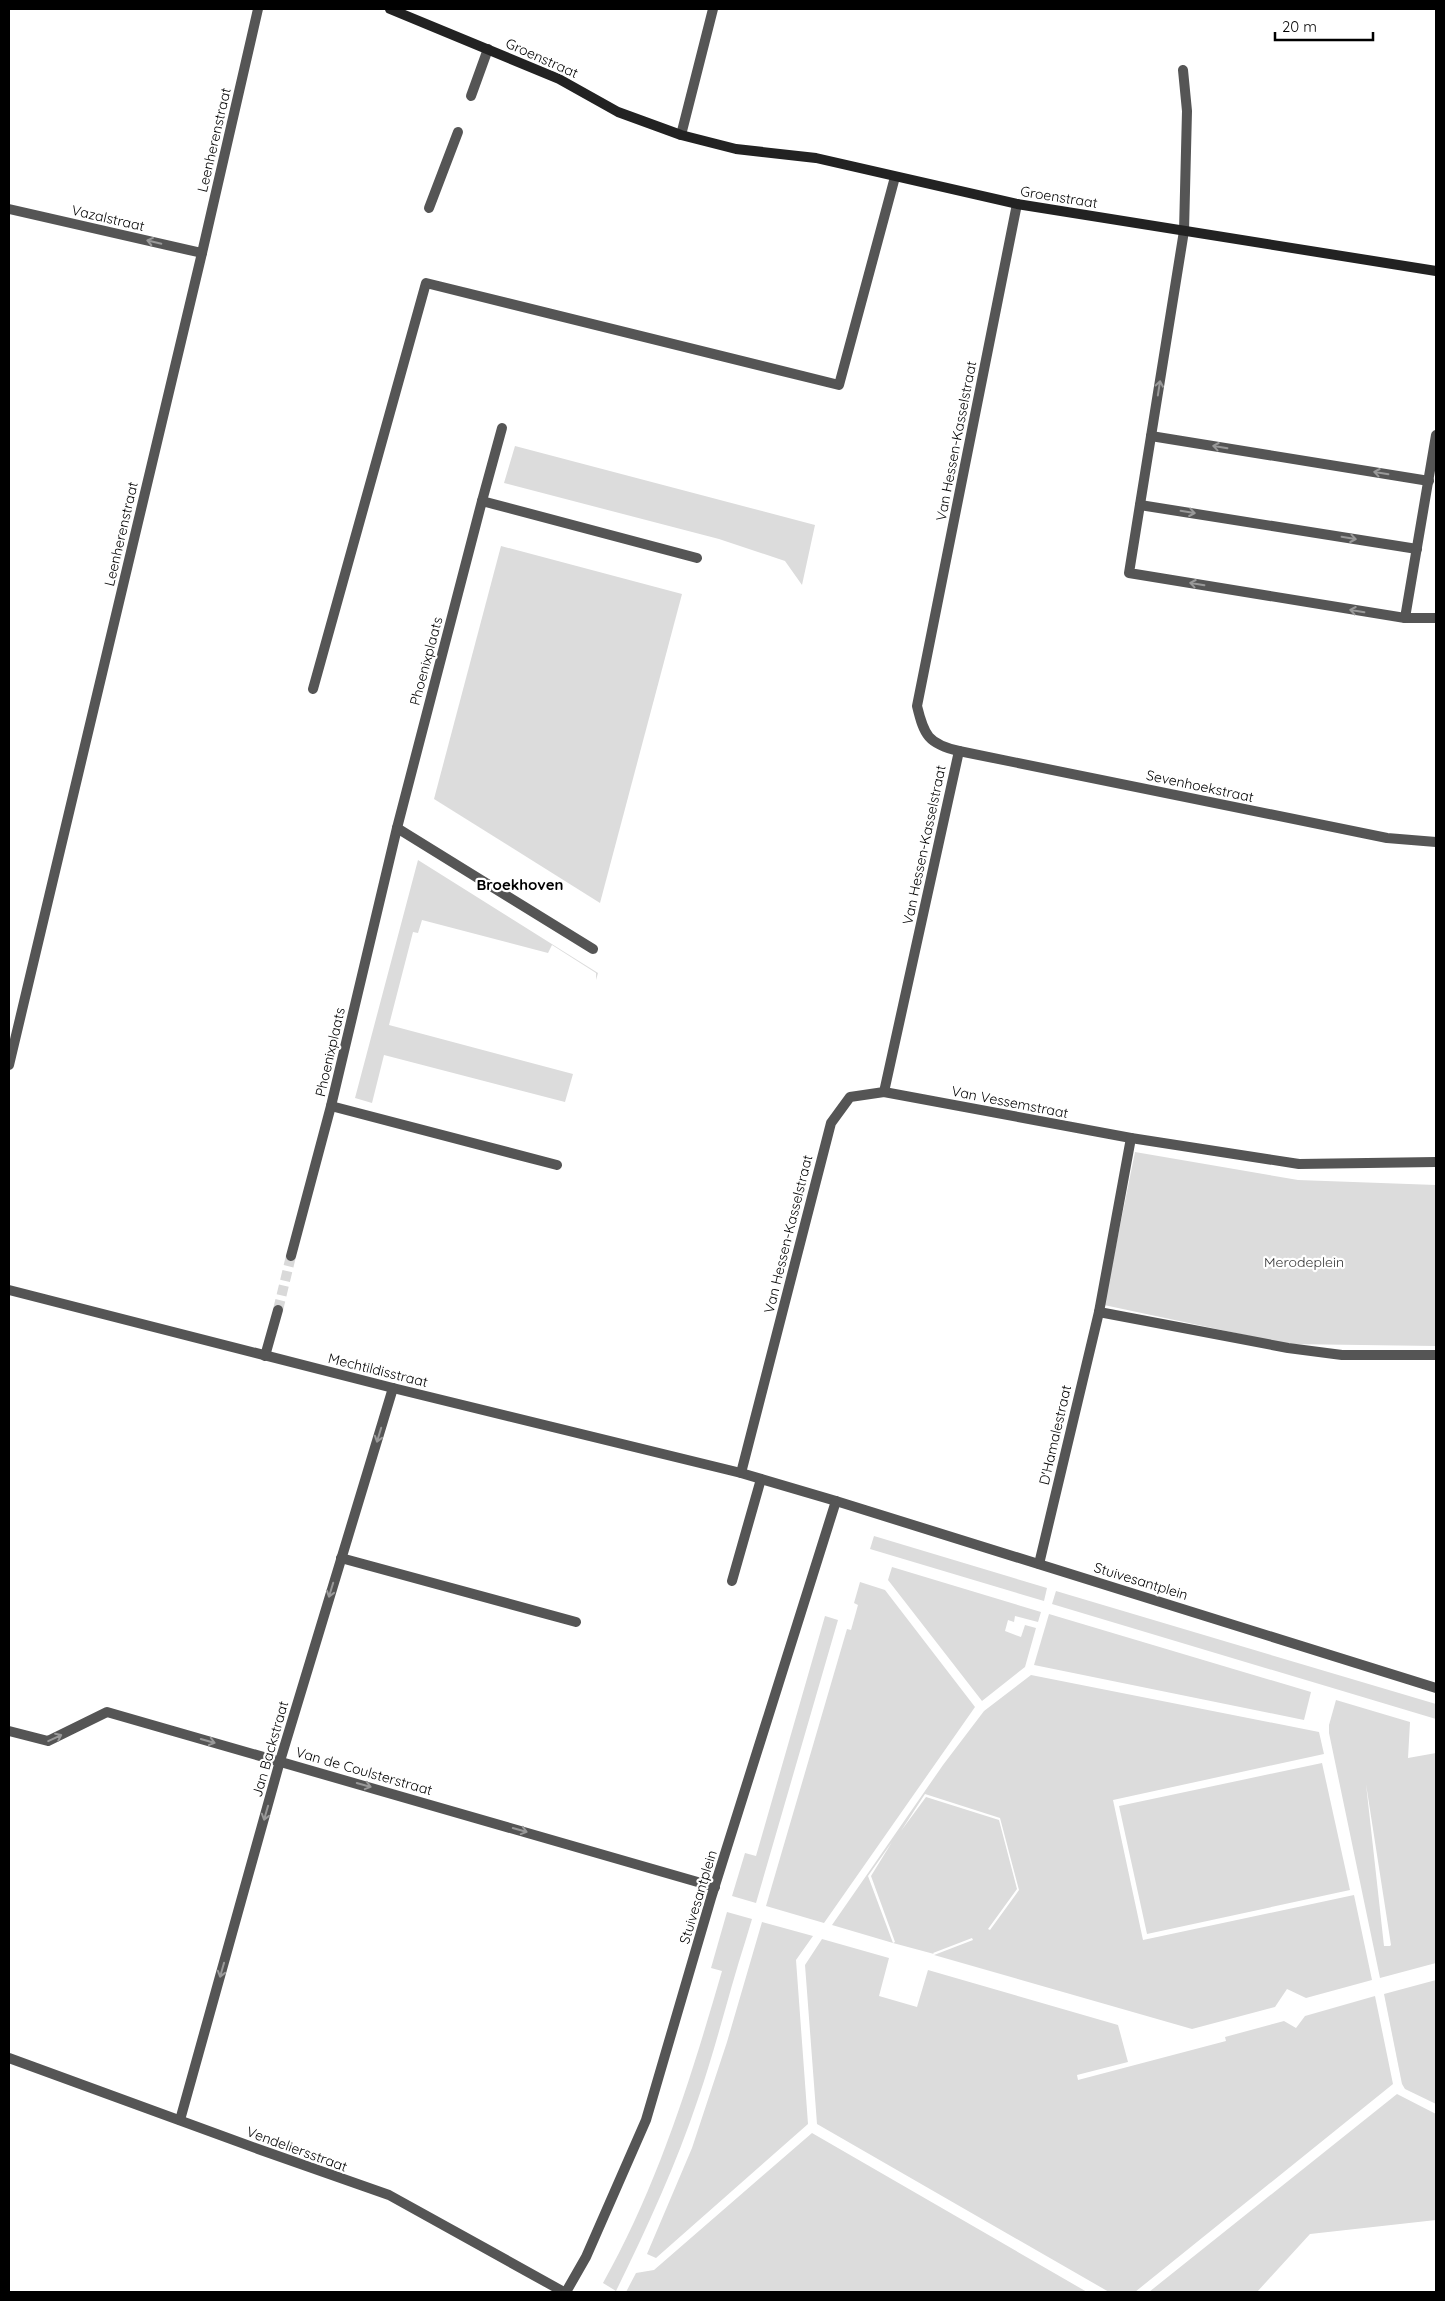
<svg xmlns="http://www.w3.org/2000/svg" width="1445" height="2301" font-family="Quicksand,sans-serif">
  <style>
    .green { fill: #dcdcdc; fill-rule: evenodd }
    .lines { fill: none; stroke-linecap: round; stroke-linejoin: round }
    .street-tunnel { stroke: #d9d9d9; stroke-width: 10; stroke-dasharray: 10 5; stroke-linecap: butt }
    .lane { stroke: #555; stroke-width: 10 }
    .street { stroke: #555; stroke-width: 10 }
    .secondary { stroke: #222; stroke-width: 10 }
    .oneway { stroke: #999 }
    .labels { text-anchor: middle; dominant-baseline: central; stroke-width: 4.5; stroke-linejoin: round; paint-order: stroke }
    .street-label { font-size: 14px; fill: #000; stroke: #fff }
    .park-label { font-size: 14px; fill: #333; stroke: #fff }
    .neighbourhood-label { font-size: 15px; font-weight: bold; fill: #000; stroke: #fff }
  </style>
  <rect width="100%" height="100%" fill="#fff"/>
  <g class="green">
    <path d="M515,446L815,525L802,585L785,561L719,539L504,483Z"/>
    <path d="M501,546L682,594L600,903L434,799Z"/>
    <path d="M418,860L598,973L596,980V973L552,945L548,953L422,920L418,933L413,932L389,1025L573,1074L565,1102L384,1055L372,1103L355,1098Z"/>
    <path d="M1135,1152L1298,1180L1436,1185V1346L1287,1344L1104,1305Z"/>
    <path d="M874,1536L1047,1588L1044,1601L870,1549Z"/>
    <path d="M892,1567L1041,1612L1038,1622L1015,1616L1014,1622L1008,1620L1005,1631L1021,1637L1025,1625L1036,1628L1025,1667L982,1701L888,1580Z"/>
    <path d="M860,1582L885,1590L975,1707L824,1923L766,1906L847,1629L851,1630L858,1605L854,1603Z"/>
    <path d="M1056,1591L1436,1704V1719L1052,1604Z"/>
    <path d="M1049,1614L1311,1692L1304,1720L1034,1665Z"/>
    <path d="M825,1616L838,1620L756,1903L732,1896L745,1853L756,1856Z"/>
    <path d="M1031,1675L1319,1732L1324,1754L1113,1800L1143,1940L1354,1895L1372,1980L1306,1998L1287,1989L1275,2007L1192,2029L934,1955L973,1940L972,1938L933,1953L934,1954L893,1943L895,1942L871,1876L892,1842L868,1876L893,1943L832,1925L943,1765L984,1711ZM925,1794L1000,1818L1019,1890L990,1930L988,1929L1017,1889L999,1820L926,1797L901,1831Z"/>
    <path d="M1336,1700L1410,1722L1408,1758L1436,1753V1963L1380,1978L1329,1733V1725ZM1366,1784L1391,1945L1390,1946H1384Z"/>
    <path d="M1322,1763L1350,1890L1147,1934L1119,1806Z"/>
    <path d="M727,1912L752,1919L746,1939C729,1992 716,2047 698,2099C676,2165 647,2228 616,2291L603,2283C658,2185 691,2078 722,1971L711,1968Z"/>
    <path d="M762,1922L813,1936L796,1960L808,2124L656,2258L647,2254L692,2148L727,2042Z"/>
    <path d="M822,1939L889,1958L879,1996L917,2007L928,1970L1118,2025L1128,2062L1077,2075L1078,2080L1226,2041L1225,2037L1284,2021L1296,2028L1305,2016L1375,1996L1393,2084L1135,2292H1109L817,2124L805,1965Z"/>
    <path d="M1436,1980V2104L1405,2089L1402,2084L1384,1994Z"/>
    <path d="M1397,2094L1436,2114V2220L1310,2234L1257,2292H1149Z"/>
    <path d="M812,2133L1087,2292H626L636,2273L654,2270Z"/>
  </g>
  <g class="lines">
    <path class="street-tunnel" d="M278,1310L291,1256"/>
    <g class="lane">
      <path d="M1183,70L1187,111L1184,231L1129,573L1405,618H1436"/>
      <path d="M471,96L488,49"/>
      <path d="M681,135L713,9"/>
      <path d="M429,208L458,132"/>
      <path d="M1151,436L1429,481"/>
      <path d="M1140,505L1417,549"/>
      <path d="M1405,618L1436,435"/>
      <path d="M313,689L426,283L839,385L895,177"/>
      <path d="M341,1558L576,1622"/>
      <path d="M732,1581L761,1479"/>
    </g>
    <g class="street">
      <path d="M9,209L202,253"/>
      <path d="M482,501L502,428"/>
      <path d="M959,751L1387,838L1436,842"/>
      <path d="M397,828L593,949"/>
      <path d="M9,1065L202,253L258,9"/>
      <path d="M884,1092L1131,1138"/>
      <path d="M331,1106L557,1165"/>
      <path d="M1436,1162L1299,1164L1131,1138L1099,1312L1288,1348L1342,1355H1436"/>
      <path d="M291,1256L331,1106L397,828L482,501L697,558"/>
      <path d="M9,1290L393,1388L741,1473L836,1501L1436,1688"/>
      <path d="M265,1356L278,1310"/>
      <path d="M741,1473L831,1123L850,1097L884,1092L959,751C928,744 924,735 917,706L1017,204"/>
      <path d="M1039,1564L1099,1312"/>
      <path d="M9,1731L48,1741L107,1712L715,1887"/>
      <path d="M9,2058L258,2149L389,2195L564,2292"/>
      <path d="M180,2120L280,1761L393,1388"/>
      <path d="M566,2292L586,2257L646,2120L711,1898L836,1501"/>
    </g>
    <path class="secondary" d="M390,9L559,79L618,112L681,135L736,149L816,158L1017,204L1436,271"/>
  </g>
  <defs><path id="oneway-shaft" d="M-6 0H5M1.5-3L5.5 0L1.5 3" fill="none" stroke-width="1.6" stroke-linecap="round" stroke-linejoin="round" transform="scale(1.25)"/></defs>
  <g class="oneway">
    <use href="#oneway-shaft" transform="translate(154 242) rotate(-167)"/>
    <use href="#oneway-shaft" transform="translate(1159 388) rotate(-81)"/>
    <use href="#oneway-shaft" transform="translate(1220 447) rotate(-171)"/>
    <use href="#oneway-shaft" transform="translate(1381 473) rotate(-171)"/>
    <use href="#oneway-shaft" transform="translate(1188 512) rotate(9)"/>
    <use href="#oneway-shaft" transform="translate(1349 538) rotate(9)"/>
    <use href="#oneway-shaft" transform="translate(1197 584) rotate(-171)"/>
    <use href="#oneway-shaft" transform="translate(1357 611) rotate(-171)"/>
    <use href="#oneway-shaft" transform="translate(379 1435) rotate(107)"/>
    <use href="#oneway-shaft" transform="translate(331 1590) rotate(107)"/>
    <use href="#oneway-shaft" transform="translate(55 1738) rotate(-25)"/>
    <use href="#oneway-shaft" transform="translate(208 1741) rotate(16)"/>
    <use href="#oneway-shaft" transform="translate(364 1785) rotate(16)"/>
    <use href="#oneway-shaft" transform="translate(266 1813) rotate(106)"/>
    <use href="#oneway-shaft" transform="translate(520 1830) rotate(16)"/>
    <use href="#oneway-shaft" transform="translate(222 1970) rotate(106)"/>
  </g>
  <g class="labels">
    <g class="street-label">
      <text transform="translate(542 58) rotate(24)">Groenstraat</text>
      <text transform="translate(214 140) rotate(-77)">Leenherenstraat</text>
      <text transform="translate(1059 197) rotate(9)">Groenstraat</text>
      <text transform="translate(108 218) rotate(13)">Vazalstraat</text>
      <text transform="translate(956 441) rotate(-79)">Van Hessen-Kasselstraat</text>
      <text transform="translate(121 534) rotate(-77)">Leenherenstraat</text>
      <text transform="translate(426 661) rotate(-75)">Phoenixplaats</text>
      <text transform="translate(1200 786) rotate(12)">Sevenhoekstraat</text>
      <text transform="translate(924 845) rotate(-78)">Van Hessen-Kasselstraat</text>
      <text transform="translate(330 1052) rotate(-77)">Phoenixplaats</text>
      <text transform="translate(1010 1102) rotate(11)">Van Vessemstraat</text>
      <text transform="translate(788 1234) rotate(-76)">Van Hessen-Kasselstraat</text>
      <text transform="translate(378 1370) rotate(14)">Mechtildisstraat</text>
      <text transform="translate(1055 1435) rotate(-77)">D'Hamalestraat</text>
      <text transform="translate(1141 1581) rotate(17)">Stuivesantplein</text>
      <text transform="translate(270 1749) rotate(-74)">Jan Backstraat</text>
      <text transform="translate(364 1771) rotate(16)">Van de Coulsterstraat</text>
      <text transform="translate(698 1897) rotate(-73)">Stuivesantplein</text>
      <text transform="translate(297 2149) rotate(20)">Vendeliersstraat</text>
    </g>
    <g class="park-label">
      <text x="1304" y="1262">Merodeplein</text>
    </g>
    <g class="neighbourhood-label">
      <text x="520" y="884">Broekhoven</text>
    </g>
  </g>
  <rect width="1445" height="2301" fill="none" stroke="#000000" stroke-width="20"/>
  <path d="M1275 32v8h98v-8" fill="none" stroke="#000000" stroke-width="2.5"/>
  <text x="1282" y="32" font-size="15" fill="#000000" stroke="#ffffff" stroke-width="4" paint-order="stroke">20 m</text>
</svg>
